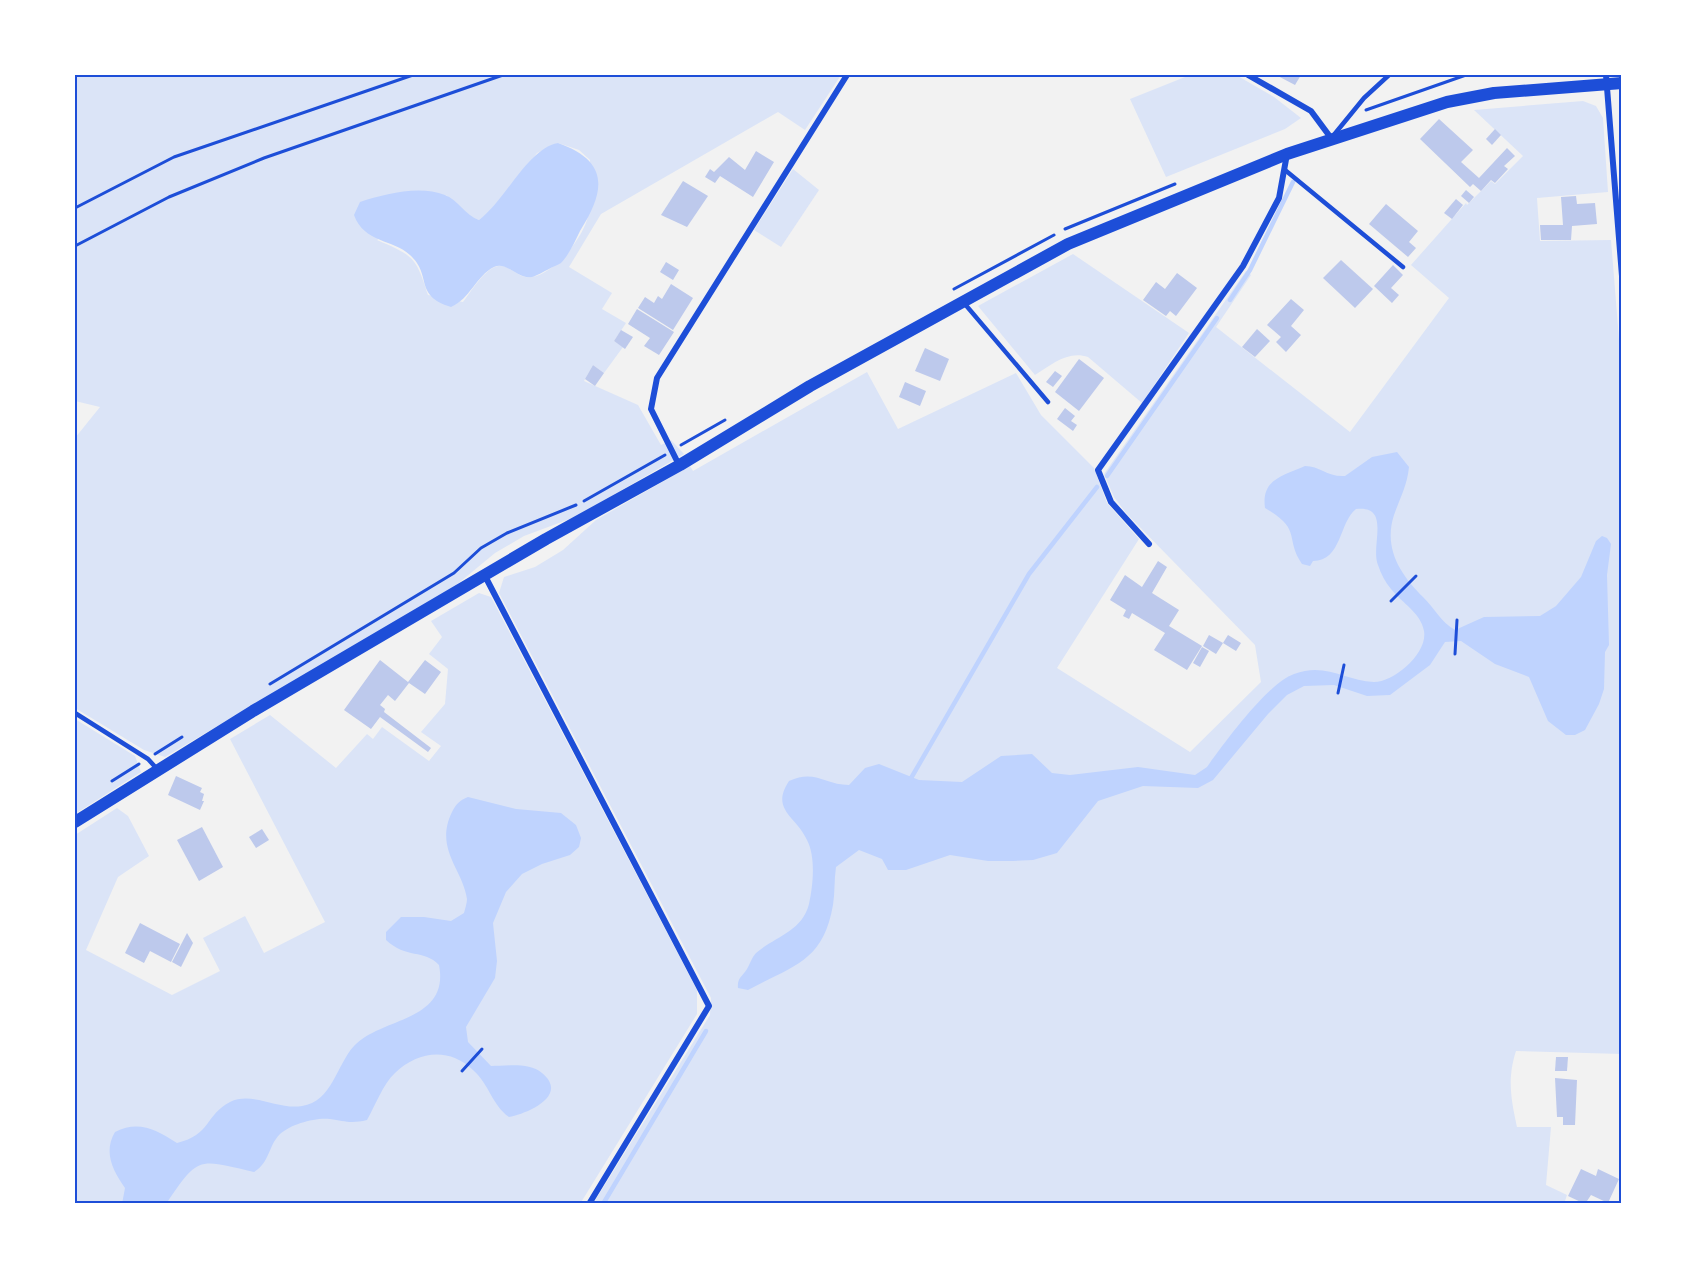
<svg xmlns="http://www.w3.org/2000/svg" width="1697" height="1279" font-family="'Asap Condensed',sans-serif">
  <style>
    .green { fill: #dbe4f7; fill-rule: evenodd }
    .water { fill: #bfd3fe }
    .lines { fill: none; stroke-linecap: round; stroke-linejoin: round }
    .stream { stroke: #bfd3fe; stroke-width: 4.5 }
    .building { fill: #bdc9ec }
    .path { stroke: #1d4ed8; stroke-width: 3 }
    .service { stroke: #1d4ed8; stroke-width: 4.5 }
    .minor { stroke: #1d4ed8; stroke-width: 6 }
    .secondary { stroke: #1d4ed8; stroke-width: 12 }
    .neatline { fill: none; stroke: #1d4ed8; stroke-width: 2 }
  </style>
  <rect width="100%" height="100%" fill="#f2f2f2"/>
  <g class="green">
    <path d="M75,75H841L805,130L778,112L601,214L569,267L612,293L602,309L626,323L614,341L623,347L604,373L593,365L584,381L638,405L661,445L671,440L684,454L575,517L524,536L495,553L455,586L165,757L144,750L75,708V438L100,407L75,401ZM558,143L579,150L590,160C590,175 592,206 587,220C580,241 555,273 532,277C518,280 509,263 498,266C484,269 471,292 463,302L428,295C416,257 414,256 377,240L446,195L469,216L479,220L493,210L537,153Z"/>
    <path d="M1190,75H1236L1274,97L1301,118L1285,129L1166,177L1130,99Z"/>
    <path d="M1583,101L1596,106L1603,118L1608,192L1537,198L1540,241L1611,240L1622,376V1054L1516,1051C1507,1079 1511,1099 1517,1127H1551L1546,1185L1567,1195L1564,1204H593L710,1015L711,998L499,593L504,577L535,567L563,550L596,520L690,466L693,471L867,372L898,429L1016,373L1041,415L1094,468L1107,503L1139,539L1057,668L1190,752L1261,682L1255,645L1126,513L1114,497L1104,474L1246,271L1251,275L1216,327L1350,432L1449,298L1411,265L1466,203L1467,205L1491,181L1495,184L1523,156L1474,110Z"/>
    <path d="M793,169L819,190L781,247L754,230Z"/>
    <path d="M1073,254L1189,333L1142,403L1088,357C1068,350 1051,365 1035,375L978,306Z"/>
    <path d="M479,593L491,597L697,990V1014L580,1204H75V835L117,808L128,816L149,856L118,877L86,950L172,995L220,971L203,938L245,916L264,953L325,922L230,739L270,715L336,768L367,734L373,739L382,727L429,761L441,746L421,732L445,704L448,669L429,654L442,637L431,621Z"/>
    <path d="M75,719L135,756L141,772L75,814Z"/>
  </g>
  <g class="water">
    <path d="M558,143C609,161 606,190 580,231C575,241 569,255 561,263C558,265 552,267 549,269C544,271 537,276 532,277C518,280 507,261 494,267C476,276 470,299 451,307C413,295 433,276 410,255C393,239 364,243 354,215L360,202C385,194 419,185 445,195C458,200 465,215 479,220C505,201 528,148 558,143Z"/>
    <path d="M1397,452L1409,467C1407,486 1400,498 1394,515C1383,549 1401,575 1423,597C1435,609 1441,622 1455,630L1484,617L1540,616L1556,606L1581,577L1596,541L1602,536L1607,538L1611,544L1607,575L1609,645L1605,652L1604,689L1599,704L1585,730L1575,735H1566L1548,721L1529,677L1495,664L1461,641L1445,642L1430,665L1390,695L1367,696L1334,685L1304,686L1287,695L1268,714L1213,780L1198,788L1143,786L1098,801L1057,853L1033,860L1013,861H988L950,855L906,870H888L882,859L859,850L836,867C834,880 835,893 833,905C823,962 794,965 748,990L738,988C737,978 742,977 747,969C750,964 752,957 756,953C774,937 802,932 809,904C813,886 816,857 807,840C796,816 770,810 789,781C815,769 825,785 849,785L865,768L879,764L919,780L962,782L1001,756L1032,754L1052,773L1070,775L1138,767L1195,775L1207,767C1225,742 1267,684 1294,674C1326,662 1345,681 1374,682C1394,682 1428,653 1424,631C1421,613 1402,603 1391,589C1385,582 1381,574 1378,565C1370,546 1392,505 1356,509C1339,522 1342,561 1313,561L1310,566L1302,564C1284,537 1303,530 1265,508C1261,479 1283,476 1305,466C1320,466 1327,477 1345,476L1372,457Z"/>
    <path d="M468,797L516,809L561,813L576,825L581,838L579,847L570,855L542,864L522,874L506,892L493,923L497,961L495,978L466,1027L468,1042L491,1066C507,1066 529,1062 542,1073C570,1096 526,1114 509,1117C492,1105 489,1084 473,1070C449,1047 418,1051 395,1073C383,1084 375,1106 367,1120C351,1124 344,1121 330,1119C316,1117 291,1124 280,1134C268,1146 270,1162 254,1172C198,1159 199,1155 166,1204H122L125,1188C113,1171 103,1152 115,1132C139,1120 156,1130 177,1143C211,1135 205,1115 230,1102C252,1091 278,1110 302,1106C332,1102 337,1064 354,1046C381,1017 450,1022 439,965C424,949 406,959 386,940V932L401,917H424L451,921L464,913C465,909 467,903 467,899C463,869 434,849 452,812C456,804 460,800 468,797Z"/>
  </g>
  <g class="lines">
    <g class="stream">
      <path d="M1230,300L1250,270L1293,182"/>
      <path d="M1107,476L1217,318"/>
      <path d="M910,780L1029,574L1097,487"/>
      <path d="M603,1204L706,1031"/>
    </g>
  </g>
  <g class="building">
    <path d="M1276,75H1301L1295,85Z"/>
    <path d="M1439,119L1473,150L1461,162L1479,178L1507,148L1515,156L1504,166L1508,169L1495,183L1491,180L1481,191L1473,184L1470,187L1420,139Z"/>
    <path d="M1495,129L1501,135L1492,145L1486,139Z"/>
    <path d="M756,151L774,162L753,197L720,176L715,183L705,177L710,169L714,172L729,157L745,170Z"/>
    <path d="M683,181L708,196L687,227L661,215Z"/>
    <path d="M1466,190L1474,197L1469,203L1461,196Z"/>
    <path d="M1576,196L1577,204L1595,203L1597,224L1572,226L1571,240H1541L1540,225H1563L1561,197Z"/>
    <path d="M1456,199L1463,205L1452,219L1444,213Z"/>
    <path d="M1386,204L1418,231L1409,242L1416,248L1408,257L1369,224Z"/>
    <path d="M1341,260L1373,289L1355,308L1323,278Z"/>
    <path d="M666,262L679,270L673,280L660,272Z"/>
    <path d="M1393,265L1403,275L1391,288L1399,295L1392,303L1374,286Z"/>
    <path d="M1177,273L1197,288L1176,316L1170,311L1166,316L1143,300L1156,282L1165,289Z"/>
    <path d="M671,284L693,298L673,330L638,308L645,297L654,303L658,296L662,299Z"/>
    <path d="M1291,299L1304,310L1291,326L1301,335L1286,352L1276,342L1281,337L1267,325Z"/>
    <path d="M637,309L674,332L659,355L644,346L650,338L628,324Z"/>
    <path d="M1257,329L1270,341L1255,357L1242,347Z"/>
    <path d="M621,330L633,337L625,349L614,341Z"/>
    <path d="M925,348L949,359L940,381L915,371Z"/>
    <path d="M1079,359L1104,378L1079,411L1055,392Z"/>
    <path d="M593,365L604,373L595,386L585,379Z"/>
    <path d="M1055,371L1062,376L1053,387L1046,382Z"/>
    <path d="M905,382L926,391L920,406L899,397Z"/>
    <path d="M1065,408L1075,416L1071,421L1077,425L1073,431L1057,419Z"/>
    <path d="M1158,561L1167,567L1152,593L1179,610L1169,626L1202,646L1187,670L1154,650L1165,633L1132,613L1129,619L1123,616L1126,610L1110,600L1125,575L1142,587Z"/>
    <path d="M1209,635L1223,643L1228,635L1241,643L1236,651L1223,643L1216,654L1203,646Z"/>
    <path d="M1202,647L1209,651L1200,667L1193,663Z"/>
    <path d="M380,660L408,682L425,660L441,672L425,694L409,683L395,701L388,695L380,705L385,709L384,712L431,748L428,752L380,717L371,729L344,710Z"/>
    <path d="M176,776L202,788L200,792L204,794L202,801H204L200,810L168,795Z"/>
    <path d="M202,827L223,867L199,881L177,840Z"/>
    <path d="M262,829L269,840L256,848L249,837Z"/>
    <path d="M140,923L180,944L171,962L150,951L144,963L125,953Z"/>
    <path d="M187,933L193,943L181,967L172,962Z"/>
    <path d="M1556,1057H1568L1567,1071H1555Z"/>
    <path d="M1555,1078L1577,1080L1575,1125H1563V1117H1557Z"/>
    <path d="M1581,1169L1596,1176L1598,1169L1619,1179L1608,1203L1591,1195L1585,1204L1568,1196Z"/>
  </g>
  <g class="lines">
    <g class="path">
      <path d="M1366,110L1466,75"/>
      <path d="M75,208L174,157L413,75"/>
      <path d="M1065,229L1175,184"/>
      <path d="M75,246L169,197L264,158L503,75"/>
      <path d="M954,289L1054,235"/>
      <path d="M681,445L725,420"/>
      <path d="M584,501L665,455"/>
      <path d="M1391,601L1416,576"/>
      <path d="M1455,654L1457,620"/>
      <path d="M270,684L454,573L481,548L507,533L576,505"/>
      <path d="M1338,693L1344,665"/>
      <path d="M155,754L182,737"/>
      <path d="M112,781L139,764"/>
      <path d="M462,1071L482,1049"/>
    </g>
    <g class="service">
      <path d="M1333,136L1364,98L1389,75"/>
      <path d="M1285,170L1403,267"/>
      <path d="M964,303L1048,402"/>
      <path d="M75,713L148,759L158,770"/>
    </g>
    <g class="minor">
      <path d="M1248,75L1311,111L1331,138"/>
      <path d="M1606,75L1622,276"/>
      <path d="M679,465L651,409L657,378L847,75"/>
      <path d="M1149,544L1111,502L1098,470L1243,266L1279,198L1287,154"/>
      <path d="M485,576L709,1006L589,1204"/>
    </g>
    <path class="secondary" d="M75,822L253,711L546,539L680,465L810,386L1068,244L1287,154L1447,102L1494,93L1622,83"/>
  </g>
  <rect width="1697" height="1279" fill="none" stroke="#ffffff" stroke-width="153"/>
  <rect x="76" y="76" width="1544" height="1126" class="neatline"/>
</svg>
